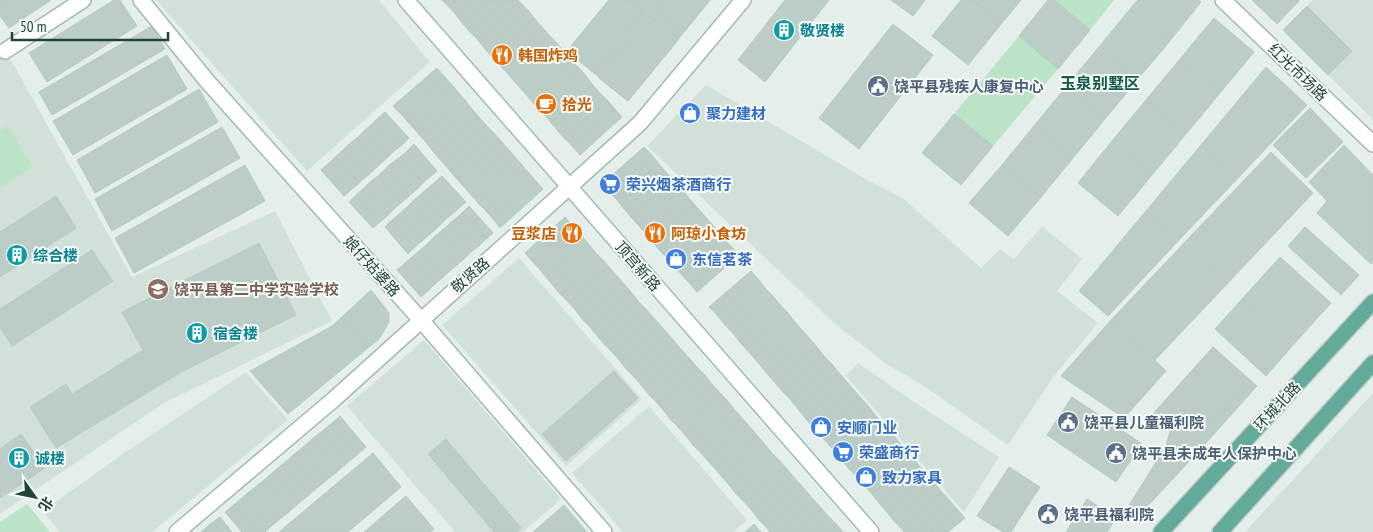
<svg xmlns="http://www.w3.org/2000/svg" width="1373" height="532" font-family="'PT Sans Narrow','Noto Sans SC',sans-serif">
  <style>
    .built { fill: #d2e0da }
    .green { fill: #bae3c7 }
    .building { fill: #bccdc7; stroke: #b5cac2 }
    .lines { fill: none; stroke-linecap: round; stroke-linejoin: round }
    .minor-casing { stroke: #a5b8b3; stroke-width: 18 }
    .tertiary-casing { stroke: #a5b8b3; stroke-width: 18 }
    .secondary-casing { stroke: #a1bcb4; stroke-width: 18 }
    .primary-casing { stroke: #c1cbc8; stroke-width: 18 }
    .minor { stroke: #fff; stroke-width: 15 }
    .tertiary { stroke: #fff; stroke-width: 15 }
    .secondary { stroke: #fff; stroke-width: 15 }
    .primary { stroke: #63aa9a; stroke-width: 15 }
    .labels { text-anchor: middle; dominant-baseline: central; stroke-width: 4; stroke-linejoin: round; paint-order: stroke }
    .culture-label { font-size: 15px; font-weight: bold; fill: #0d838f; stroke: #f5fbf8; text-anchor: start }
    .food-label { font-size: 15px; font-weight: bold; fill: #c56008; stroke: #f5fbf8; text-anchor: start }
    .street-label { font-size: 15px; fill: #20443b; stroke: #f5fbf8 }
    .service-label { font-size: 15px; font-weight: bold; fill: #4e5e75; stroke: #f5fbf8; text-anchor: start }
    .shop-label { font-size: 15px; font-weight: bold; fill: #366cbe; stroke: #f5fbf8; text-anchor: start }
    .education-label { font-size: 15px; font-weight: bold; fill: #785e54; stroke: #f5fbf8; text-anchor: start }
    .neighbourhood-label { font-size: 16px; font-weight: bold; fill: #19594c; stroke: #f5fbf8 }
  </style>
  <rect width="100%" height="100%" fill="#e4efeb"/>
  <g class="built">
    <path d="M156,0H379L430,62L307,171Z"/>
    <path d="M1313,0H1373V120L1283,30Z"/>
    <path d="M0,44L15,67L132,277L275,211L332,321L164,403L0,514Z"/>
    <path d="M706,85L869,181L904,199L981,268L1000,249L1014,259L1042,226L1082,259L1057,291L1098,323L1054,376L1008,445L927,388L885,363L834,323L647,146Z"/>
    <path d="M519,258L642,399L566,466L442,325Z"/>
    <path d="M424,340L561,499L523,532H455L347,406Z"/>
    <path d="M858,363L914,402L999,457L964,512L846,376Z"/>
    <path d="M246,372L288,420L152,532H60L43,511L127,451Z"/>
    <path d="M1373,393V532H1245Z"/>
    <path d="M649,406L747,520L733,532H623L572,473Z"/>
  </g>
  <g class="green">
    <path d="M1054,0H1114L1090,30Z"/>
    <path d="M1019,36L1058,69L993,146L954,114Z"/>
    <path d="M8,126L33,167L0,188V131Z"/>
    <path d="M27,504L50,532H0V522Z"/>
  </g>
  <g class="building">
    <path d="M0,0H51L9,28L0,16Z"/>
    <path d="M114,0H120L137,26L47,82L29,53Z"/>
    <path d="M442,0H457L449,7Z"/>
    <path d="M457,0H473L456,15L449,7Z"/>
    <path d="M473,0H490L463,24L456,15Z"/>
    <path d="M490,0H506L470,32L463,24Z"/>
    <path d="M506,0H518L520,2L478,40L470,32Z"/>
    <path d="M609,0H710L628,101L567,51Z"/>
    <path d="M609,0H629L643,12L593,72L567,51Z"/>
    <path d="M663,0H710L683,33L655,10Z"/>
    <path d="M785,0H829L765,82L738,60Z"/>
    <path d="M891,0H925L913,16Z"/>
    <path d="M961,0H973L1002,23L968,65L932,36Z"/>
    <path d="M973,0H1021L1002,23Z"/>
    <path d="M1048,0H1054L1090,30L1058,69L1019,36Z"/>
    <path d="M1138,0H1198L1201,2L1169,42L1130,9Z"/>
    <path d="M1252,0H1300L1277,24Z"/>
    <path d="M520,2L528,10L485,49L478,40Z"/>
    <path d="M1307,6L1352,51L1328,75L1283,30Z"/>
    <path d="M1130,9L1169,42L1137,80L1098,48Z"/>
    <path d="M528,10L535,19L492,57L485,49Z"/>
    <path d="M650,16L678,40L628,101L599,78Z"/>
    <path d="M1214,18L1254,52L1220,93L1180,59Z"/>
    <path d="M535,19L542,27L499,65L492,57Z"/>
    <path d="M893,24L933,55L859,149L819,118Z"/>
    <path d="M152,26L165,49L52,115L39,92Z"/>
    <path d="M542,27L549,35L507,73L499,65Z"/>
    <path d="M549,35L557,43L514,81L507,73Z"/>
    <path d="M557,43L564,52L522,90L514,81Z"/>
    <path d="M1098,48L1137,80L1105,119L1066,87Z"/>
    <path d="M564,52L571,60L529,98L522,90Z"/>
    <path d="M167,55L187,89L73,155L53,121Z"/>
    <path d="M1180,59L1220,93L1186,134L1146,100Z"/>
    <path d="M571,60L579,68L536,106L529,98Z"/>
    <path d="M1266,67L1307,105L1238,178L1201,145Z"/>
    <path d="M437,68L444,76L401,114L393,106Z"/>
    <path d="M579,68L586,76L544,114L536,106Z"/>
    <path d="M444,76L451,84L408,122L401,114Z"/>
    <path d="M586,76L593,85L551,123L544,114Z"/>
    <path d="M451,84L458,92L415,130L408,122Z"/>
    <path d="M593,85L600,93L558,131L551,123Z"/>
    <path d="M1066,87L1105,119L1073,158L1034,126Z"/>
    <path d="M199,89L218,122L95,193L77,160Z"/>
    <path d="M458,92L465,100L422,138L415,130Z"/>
    <path d="M600,93L608,101L565,139L558,131Z"/>
    <path d="M465,100L472,109L429,146L422,138Z"/>
    <path d="M1146,100L1186,134L1152,175L1112,141Z"/>
    <path d="M608,101L615,109L573,147L565,139Z"/>
    <path d="M1310,108L1343,142L1306,178L1273,145Z"/>
    <path d="M472,109L479,117L436,155L429,146Z"/>
    <path d="M615,109L622,117L580,155L573,147Z"/>
    <path d="M385,112L409,138L402,145L378,118Z"/>
    <path d="M954,114L993,146L961,185L922,153Z"/>
    <path d="M479,117L486,125L443,163L436,155Z"/>
    <path d="M378,118L402,145L394,151L371,125Z"/>
    <path d="M371,125L394,151L387,158L364,131Z"/>
    <path d="M486,125L494,133L450,171L443,163Z"/>
    <path d="M1034,126L1073,158L1041,197L1002,165Z"/>
    <path d="M222,127L240,158L112,231L95,199Z"/>
    <path d="M364,131L387,158L380,164L357,138Z"/>
    <path d="M494,133L501,141L457,179L450,171Z"/>
    <path d="M357,138L380,164L373,171L349,144Z"/>
    <path d="M501,141L508,149L464,187L457,179Z"/>
    <path d="M1112,141L1152,175L1118,216L1078,183Z"/>
    <path d="M349,144L373,171L366,177L342,151Z"/>
    <path d="M414,144L437,171L430,177L407,151Z"/>
    <path d="M1201,145L1238,178L1180,239L1146,211Z"/>
    <path d="M1344,145L1373,175V261L1371,264L1317,213L1327,201L1309,182Z"/>
    <path d="M644,147L652,155L609,192L602,184Z"/>
    <path d="M508,149L515,157L471,195L464,187Z"/>
    <path d="M342,151L366,177L359,183L335,157Z"/>
    <path d="M407,151L430,177L423,183L400,157Z"/>
    <path d="M1271,152L1313,193L1227,284L1184,243Z"/>
    <path d="M652,155L659,164L617,200L609,192Z"/>
    <path d="M335,157L359,183L351,190L328,164Z"/>
    <path d="M400,157L423,183L416,190L392,163Z"/>
    <path d="M515,157L522,165L478,203L471,195Z"/>
    <path d="M392,163L416,190L409,196L385,169Z"/>
    <path d="M328,164L351,190L344,196L321,170Z"/>
    <path d="M659,164L666,172L624,209L617,200Z"/>
    <path d="M245,165L265,201L134,273L115,238Z"/>
    <path d="M522,165L529,173L486,211L478,203Z"/>
    <path d="M1002,165L1041,197L1008,236L969,203Z"/>
    <path d="M385,169L409,196L401,203L378,176Z"/>
    <path d="M666,172L673,180L631,217L624,209Z"/>
    <path d="M529,173L536,181L493,219L486,211Z"/>
    <path d="M378,176L401,203L394,209L370,182Z"/>
    <path d="M442,176L466,202L458,209L435,182Z"/>
    <path d="M673,180L681,188L639,226L631,217Z"/>
    <path d="M536,181L543,189L500,228L493,219Z"/>
    <path d="M370,182L394,209L387,216L363,189Z"/>
    <path d="M435,182L458,209L451,215L428,188Z"/>
    <path d="M428,188L451,215L444,221L420,195Z"/>
    <path d="M681,188L688,197L646,234L639,226Z"/>
    <path d="M363,189L387,216L380,222L356,195Z"/>
    <path d="M356,195L380,222L373,228L349,202Z"/>
    <path d="M420,195L444,221L437,228L413,201Z"/>
    <path d="M56,196L76,228L0,277V232Z"/>
    <path d="M688,197L695,205L653,242L646,234Z"/>
    <path d="M413,201L437,228L430,234L406,208Z"/>
    <path d="M695,205L703,214L660,251L653,242Z"/>
    <path d="M469,206L493,233L486,239L462,213Z"/>
    <path d="M406,208L430,234L422,241L399,214Z"/>
    <path d="M1146,211L1180,239L1108,316L1079,291Z"/>
    <path d="M462,213L486,239L479,246L455,219Z"/>
    <path d="M399,214L422,241L415,247L392,220Z"/>
    <path d="M703,214L710,222L668,259L660,251Z"/>
    <path d="M565,217L573,226L532,261L525,253Z"/>
    <path d="M455,219L479,246L471,252L448,225Z"/>
    <path d="M392,220L415,247L408,254L385,227Z"/>
    <path d="M710,222L717,230L675,267L668,259Z"/>
    <path d="M448,225L471,252L464,259L440,232Z"/>
    <path d="M573,226L580,234L540,270L532,261Z"/>
    <path d="M1305,227L1359,275L1341,295L1288,246Z"/>
    <path d="M717,230L724,239L683,276L675,267Z"/>
    <path d="M440,232L464,259L457,265L433,238Z"/>
    <path d="M580,234L587,242L547,278L540,270Z"/>
    <path d="M433,238L457,265L450,271L426,245Z"/>
    <path d="M724,239L732,247L690,284L683,276Z"/>
    <path d="M587,242L594,251L554,287L547,278Z"/>
    <path d="M259,243L296,315L183,371L56,448L30,407L66,384L72,394L143,350L122,312Z"/>
    <path d="M1184,243L1227,284L1155,360L1112,319Z"/>
    <path d="M426,245L450,271L442,278L419,251Z"/>
    <path d="M732,247L739,255L697,292L690,284Z"/>
    <path d="M92,250L113,281L12,346L0,327V309Z"/>
    <path d="M419,251L442,278L435,284L412,257Z"/>
    <path d="M594,251L602,259L561,295L554,287Z"/>
    <path d="M412,257L435,284L428,291L404,264Z"/>
    <path d="M1280,257L1331,303L1294,344L1243,298Z"/>
    <path d="M602,259L609,267L569,303L561,295Z"/>
    <path d="M404,264L428,291L421,297L397,270Z"/>
    <path d="M609,267L617,276L576,311L569,303Z"/>
    <path d="M751,271L758,279L717,315L709,307Z"/>
    <path d="M617,276L624,284L583,320L576,311Z"/>
    <path d="M758,279L765,288L724,324L717,315Z"/>
    <path d="M624,284L631,292L591,328L583,320Z"/>
    <path d="M765,288L773,296L732,332L724,324Z"/>
    <path d="M371,290L389,313V322L379,339L369,347L342,317Z"/>
    <path d="M631,292L638,301L598,337L591,328Z"/>
    <path d="M773,296L780,305L739,341L732,332Z"/>
    <path d="M1243,298L1294,344L1266,376L1215,329Z"/>
    <path d="M638,301L646,309L605,345L598,337Z"/>
    <path d="M780,305L788,313L746,349L739,341Z"/>
    <path d="M646,309L653,317L613,353L605,345Z"/>
    <path d="M788,313L795,322L754,358L746,349Z"/>
    <path d="M342,317L369,347L288,414L250,371L332,326Z"/>
    <path d="M653,317L661,326L620,361L613,353Z"/>
    <path d="M1112,319L1166,371L1124,418L1061,376Z"/>
    <path d="M795,322L802,330L761,366L754,358Z"/>
    <path d="M661,326L668,334L627,370L620,361Z"/>
    <path d="M802,330L810,339L768,375L761,366Z"/>
    <path d="M668,334L675,342L635,378L627,370Z"/>
    <path d="M810,339L817,347L776,384L768,375Z"/>
    <path d="M675,342L682,350L642,386L635,378Z"/>
    <path d="M817,347L824,356L783,392L776,384Z"/>
    <path d="M1213,347L1250,380L1189,448L1152,415Z"/>
    <path d="M682,350L690,359L649,395L642,386Z"/>
    <path d="M824,356L832,364L791,400L783,392Z"/>
    <path d="M690,359L697,367L657,403L649,395Z"/>
    <path d="M832,364L839,373L798,409L791,400Z"/>
    <path d="M697,367L705,375L664,411L657,403Z"/>
    <path d="M614,371L638,398L566,461L542,434Z"/>
    <path d="M839,373L847,382L805,418L798,409Z"/>
    <path d="M705,375L712,384L671,420L664,411Z"/>
    <path d="M1250,380L1257,386L1196,454L1189,448Z"/>
    <path d="M847,382L854,390L812,426L805,418Z"/>
    <path d="M712,384L719,392L679,428L671,420Z"/>
    <path d="M854,390L861,398L820,434L812,426Z"/>
    <path d="M719,392L727,400L686,436L679,428Z"/>
    <path d="M1072,397L1142,444L1116,482L1047,435Z"/>
    <path d="M861,398L869,407L827,443L820,434Z"/>
    <path d="M727,400L734,409L693,445L686,436Z"/>
    <path d="M869,407L876,416L835,451L827,443Z"/>
    <path d="M734,409L741,417L701,453L693,445Z"/>
    <path d="M340,416L366,447L357,455L331,424Z"/>
    <path d="M876,416L883,424L842,460L835,451Z"/>
    <path d="M741,417L748,425L708,461L701,453Z"/>
    <path d="M331,424L357,455L347,463L321,432Z"/>
    <path d="M883,424L891,432L849,469L842,460Z"/>
    <path d="M748,425L756,434L716,470L708,461Z"/>
    <path d="M1170,431L1196,454L1141,513L1134,511L1128,507L1166,446Z"/>
    <path d="M321,432L347,463L338,471L311,440Z"/>
    <path d="M891,432L898,441L857,477L849,469Z"/>
    <path d="M21,434L45,468L0,498V449Z"/>
    <path d="M756,434L763,442L723,478L716,470Z"/>
    <path d="M446,439L521,528L517,532H494L428,454Z"/>
    <path d="M311,440L338,471L328,479L302,448Z"/>
    <path d="M898,441L906,450L864,485L857,477Z"/>
    <path d="M763,442L770,451L730,486L723,478Z"/>
    <path d="M302,448L328,479L318,487L292,456Z"/>
    <path d="M906,450L913,458L872,494L864,485Z"/>
    <path d="M770,451L778,459L737,495L730,486Z"/>
    <path d="M373,453L401,487L348,532H279Z"/>
    <path d="M292,456L318,487L309,495L283,464Z"/>
    <path d="M913,458L920,467L879,503L872,494Z"/>
    <path d="M778,459L785,467L745,503L737,495Z"/>
    <path d="M283,464L309,495L299,503L273,472Z"/>
    <path d="M785,467L792,475L752,511L745,503Z"/>
    <path d="M920,467L928,475L886,511L879,503Z"/>
    <path d="M1009,467L1040,487L1011,532H1003L977,516Z"/>
    <path d="M273,472L299,503L290,511L264,480Z"/>
    <path d="M792,475L800,484L759,520L752,511Z"/>
    <path d="M928,475L935,484L893,520L886,511Z"/>
    <path d="M264,480L290,511L280,519L254,488Z"/>
    <path d="M800,484L807,492L767,528L759,520Z"/>
    <path d="M935,484L942,492L901,528L893,520Z"/>
    <path d="M254,488L280,519L270,527L244,496Z"/>
    <path d="M807,492L814,500L779,532H770L767,528Z"/>
    <path d="M942,492L950,501L914,532H904L901,528Z"/>
    <path d="M244,496L270,527L265,532H258L235,504Z"/>
    <path d="M406,496L434,529L430,532H364Z"/>
    <path d="M1087,499L1116,518L1107,532H1066Z"/>
    <path d="M814,500L822,509L795,532H779Z"/>
    <path d="M950,501L957,509L931,532H914Z"/>
    <path d="M235,504L258,532H242L225,512Z"/>
    <path d="M564,505L587,532H533Z"/>
    <path d="M822,509L829,517L812,532H795Z"/>
    <path d="M957,509L965,518L948,532H931Z"/>
    <path d="M220,517L232,532H215L209,525Z"/>
    <path d="M829,517L837,525L829,532H812Z"/>
    <path d="M754,524L761,532H745Z"/>
    <path d="M209,525L215,532H201Z"/>
    <path d="M837,525L843,532H829Z"/>
  </g>
  <g class="lines">
    <g class="minor-casing">
      <path id="minor" d="M141,0L207,81L420,319L604,532"/>
    </g>
    <g class="tertiary-casing">
      <g id="tertiary">
        <path d="M1223,0L1373,144"/>
        <path d="M5,51L83,0"/>
        <path d="M177,532L333,400L640,123L743,0"/>
      </g>
    </g>
    <g class="secondary-casing">
      <path id="secondary" d="M406,0L871,532"/>
    </g>
    <g class="primary-casing">
      <g id="primary">
        <path d="M1161,532L1373,302"/>
        <path d="M1220,532L1373,363"/>
      </g>
    </g>
    <use href="#minor" class="minor"/>
    <use href="#tertiary" class="tertiary"/>
    <use href="#secondary" class="secondary"/>
    <use href="#primary" class="primary"/>
  </g>
  <defs>
    <g id="building-disc" transform="scale(1.125)"><circle r="9.5" fill="#0f9aa8" stroke="#f5fbf8"/><path d="M-4-6H4V6H1V3H-1V6H-4ZM-2.5-4.3h1.7v1.8h-1.7ZM.8-4.3h1.7v1.8H.8ZM-2.5-1h1.7V.8h-1.7ZM.8-1h1.7V.8H.8Z" fill="#fff"/></g>
    <g id="restaurant-disc" transform="scale(1.125)"><circle r="9.5" fill="#e8710a" stroke="#f5fbf8"/><path d="M-5-6h1v4h1v-4h1v4h1v-4h1v5L-1.5 .5V6h-2V.5L-5-1ZM5-6V6H3V1.5H1.5Q1.5-4 5-6Z" fill="#fff"/></g>
    <g id="civic-disc" transform="scale(1.125)"><circle r="9.5" fill="#5c6f8a" stroke="#f5fbf8"/><path d="M-.6-6.5H3V-4.5H.6V-3L4-1V1h2V6H-6V1h2V-1L-.6-3ZM-1.2 2.5V6h2.4V2.5Z" fill="#fff"/></g>
    <g id="cafe-disc" transform="scale(1.125)"><circle r="9.5" fill="#e8710a" stroke="#f5fbf8"/><path d="M-5.5-4.5H6V0H3Q3 3.5 0 3.5H-2.5Q-5.5 3.5-5.5 0ZM3-3.2v2h1.7v-2ZM-6 4.5H4V6H-6Z" fill="#fff"/></g>
    <g id="shop-disc" transform="scale(1.125)"><circle r="9.5" fill="#3f7fe0" stroke="#f5fbf8"/><path d="M-5-2.5h2.3a2.7 3.5 0 0 1 5.4 0H5L5.5 6h-11ZM-1.5-2.5h3a1.5 2.3 0 0 0-3 0Z" fill="#fff"/></g>
    <g id="supermarket-disc" transform="scale(1.125)"><circle r="9.5" fill="#3f7fe0" stroke="#f5fbf8"/><path d="M-6-5.5h2.5l.6 2H6L4.5 2H-2.5L-4.4-4H-6ZM-1.5 3.2a1.3 1.3 0 1 0 .1 0ZM3 3.2a1.3 1.3 0 1 0 .1 0Z" fill="#fff"/></g>
    <g id="school-disc" transform="scale(1.125)"><circle r="9.5" fill="#8d6e63" stroke="#f5fbf8"/><path d="M0-5L7-2L0 1L-7-2ZM-4 1L0 2.5L4 1V4Q0 6-4 4Z" fill="#fff"/></g>
  </defs>
  <g fill-rule="evenodd">
    <use href="#building-disc" x="784" y="30"/>
    <use href="#restaurant-disc" x="502" y="55"/>
    <use href="#civic-disc" x="878" y="86"/>
    <use href="#cafe-disc" x="546" y="104"/>
    <use href="#shop-disc" x="690" y="113"/>
    <use href="#supermarket-disc" x="610" y="184"/>
    <use href="#restaurant-disc" x="572" y="233"/>
    <use href="#restaurant-disc" x="655" y="233"/>
    <use href="#building-disc" x="17" y="255"/>
    <use href="#shop-disc" x="676" y="259"/>
    <use href="#school-disc" x="158" y="289"/>
    <use href="#building-disc" x="197" y="333"/>
    <use href="#civic-disc" x="1068" y="422"/>
    <use href="#shop-disc" x="821" y="427"/>
    <use href="#supermarket-disc" x="843" y="452"/>
    <use href="#civic-disc" x="1116" y="453"/>
    <use href="#building-disc" x="19" y="458"/>
    <use href="#shop-disc" x="866" y="477"/>
    <use href="#civic-disc" x="1048" y="514"/>
  </g>
  <g class="labels">
    <g class="culture-label">
      <text x="800" y="30">敬贤楼</text>
      <text x="33" y="255">综合楼</text>
      <text x="213" y="333">宿舍楼</text>
      <text x="35" y="458">诚楼</text>
    </g>
    <g class="food-label">
      <text x="518" y="55">韩国炸鸡</text>
      <text x="562" y="104">拾光</text>
      <text x="556" y="233" text-anchor="end">豆浆店</text>
      <text x="671" y="233">阿琼小食坊</text>
    </g>
    <g class="street-label">
      <text transform="translate(1298 72) rotate(44)">红光市场路</text>
      <text transform="translate(372 266) rotate(48)">娘仔姑婆路</text>
      <text transform="translate(638 266) rotate(49)">顶宫新路</text>
      <text transform="translate(470 275) rotate(-41)">敬贤路</text>
      <text transform="translate(1277 406) rotate(-47)">环城北路</text>
    </g>
    <g class="service-label">
      <text x="894" y="86">饶平县残疾人康复中心</text>
      <text x="1084" y="422">饶平县儿童福利院</text>
      <text x="1132" y="453">饶平县未成年人保护中心</text>
      <text x="1064" y="514">饶平县福利院</text>
    </g>
    <g class="shop-label">
      <text x="706" y="113">聚力建材</text>
      <text x="626" y="184">荣兴烟茶酒商行</text>
      <text x="692" y="259">东信茗茶</text>
      <text x="837" y="427">安顺门业</text>
      <text x="859" y="452">荣盛商行</text>
      <text x="882" y="477">致力家具</text>
    </g>
    <g class="education-label">
      <text x="174" y="289">饶平县第二中学实验学校</text>
    </g>
    <g class="neighbourhood-label">
      <text x="1100" y="83">玉泉别墅区</text>
    </g>
  </g>
  <g transform="translate(35 497) rotate(123)" stroke="#f5fbf8" stroke-width="4" paint-order="stroke">
  <path d="M0-4L9 19L0 12L-9 19Z" fill="#20443b"/>
  <text y="-8" font-size="14" font-weight="bold" text-anchor="middle" fill="#20443b">北</text>
  </g>
  <path d="M12 32v8h156v-8" fill="none" stroke="#20443b" stroke-width="2.5"/>
  <text x="20" y="32" font-size="15" fill="#20443b" stroke="#f5fbf8" stroke-width="4" paint-order="stroke">50 m</text>
</svg>
